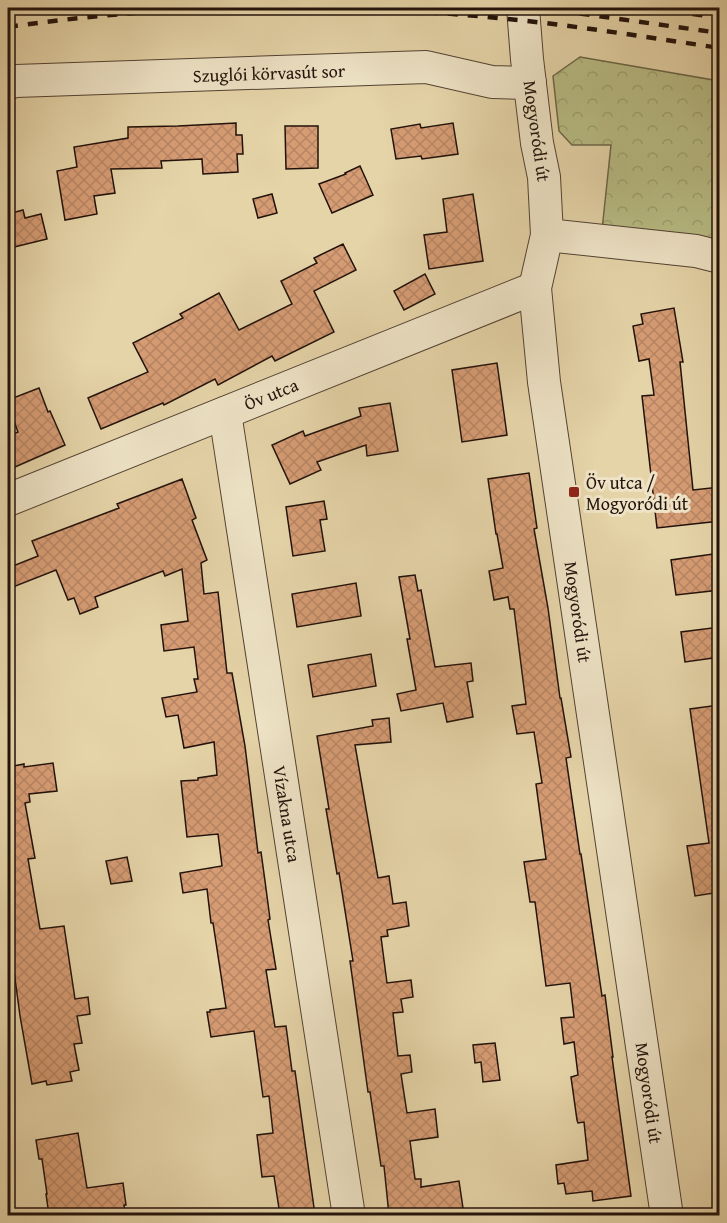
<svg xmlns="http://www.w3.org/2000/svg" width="727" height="1223" font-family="'Gentium Book Plus',serif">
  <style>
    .forest { fill: url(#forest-crowns); stroke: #6d6748; stroke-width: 1.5 }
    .building { fill: url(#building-cross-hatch); stroke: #22120b; stroke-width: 1.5 }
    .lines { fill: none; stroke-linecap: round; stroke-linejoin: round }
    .minor-casing { stroke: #534232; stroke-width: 34 }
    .minor { stroke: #eee3c6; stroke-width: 32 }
    .rail { stroke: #22120b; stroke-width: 4.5; stroke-dasharray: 10 10; stroke-linecap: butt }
    .poi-dot { fill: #8f2418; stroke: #eee3c6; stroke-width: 2 }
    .labels { text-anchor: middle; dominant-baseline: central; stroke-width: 6; stroke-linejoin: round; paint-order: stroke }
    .street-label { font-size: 18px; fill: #22120b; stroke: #eee3c6 }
    .poi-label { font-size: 18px; fill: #22120b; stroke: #eee3c6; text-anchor: start }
  </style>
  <defs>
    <pattern id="forest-crowns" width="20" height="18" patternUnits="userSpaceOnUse" patternTransform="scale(1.5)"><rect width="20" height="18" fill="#b8bc85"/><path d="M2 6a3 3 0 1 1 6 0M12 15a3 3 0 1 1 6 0" fill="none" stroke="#9ea172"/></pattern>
    <pattern id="building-cross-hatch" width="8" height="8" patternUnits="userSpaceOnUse" patternTransform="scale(1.5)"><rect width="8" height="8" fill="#d69c74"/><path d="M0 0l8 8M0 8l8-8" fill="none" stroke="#b78563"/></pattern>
  </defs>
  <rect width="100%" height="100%" fill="#e5d4a8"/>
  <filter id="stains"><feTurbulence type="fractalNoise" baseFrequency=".00333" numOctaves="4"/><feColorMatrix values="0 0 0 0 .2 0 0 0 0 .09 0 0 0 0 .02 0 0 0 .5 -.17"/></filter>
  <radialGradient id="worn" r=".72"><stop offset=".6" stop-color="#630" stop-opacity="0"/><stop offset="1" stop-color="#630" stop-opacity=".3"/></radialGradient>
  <path class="forest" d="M580,57L719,81V248L602,230L611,145H572L559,131L553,76Z"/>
  <g class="building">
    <path d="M236,123V135H242L243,154H237L238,172L203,174L202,159L161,161L162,168L111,169L115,193L94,196L97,214L65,220L57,171L77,167L74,147L128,138V127L178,126Z"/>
    <path d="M453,123L458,154L422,159L421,156L396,159L391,129L420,124L421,128Z"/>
    <path d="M285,126H318V168L286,169Z"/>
    <path d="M360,166L373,195L332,213L319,184L346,174L345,173Z"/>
    <path d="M272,194L277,213L258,218L253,199Z"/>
    <path d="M473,194L483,261L429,269L424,235L447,232L443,199Z"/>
    <path d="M23,210L25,218L41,214L47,239L14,247L8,221V214Z"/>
    <path d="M343,244L356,270L314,291L334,332L275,361L272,356L218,385L215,379L164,405L163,403L101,429L88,398L148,372L133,343L183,318L180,314L219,293L239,330L292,304L281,281L317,263L314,258Z"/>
    <path d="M425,274L435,294L404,310L394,291Z"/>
    <path d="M674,308L683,362H680L693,490L720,487V521L657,528L642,396L654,395L649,359L639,361L633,326L643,324L641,314Z"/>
    <path d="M497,363L507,435L462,442L452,370Z"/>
    <path d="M39,388L48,412L50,411L65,445L8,470V436L18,432L8,405V400Z"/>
    <path d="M390,403L398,451L367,456L366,445L317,462L321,470L290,484L272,445L303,431L305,436L361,416L359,408Z"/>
    <path d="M529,473L537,528L534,529L548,608L560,698H561L571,757L566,758L580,854H581L602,996L605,995L613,1057H612L631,1196L593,1201L592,1191L566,1194L564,1183L558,1184L556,1165L588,1160L584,1122L578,1123L577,1120L571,1077L578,1075L574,1042L564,1044L561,1018L574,1017L570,983L546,986L535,902H530L524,862L546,859L536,784L542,783L534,732L517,734L512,706L526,704L514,609H510L508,597L494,600L489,571L503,568L497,534H496L488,479Z"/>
    <path d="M182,479L196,518L192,520L207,560L201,563L204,594L218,592L227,673H232L245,746L258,853L261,852L265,881L270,919L268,920L276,969L266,970L275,1027L286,1026L292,1071H295L315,1215H280L274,1176L262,1177L257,1135L273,1133L269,1096L263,1097L254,1031L211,1037L207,1012H210V1010L226,1008L213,923H211L207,889L183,893L180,873L222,866L218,834L187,837L181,781L198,780V778L217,775L214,742L184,748L178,715L166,717L162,698L197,692L194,679H198L194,647L164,651L161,625L188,621L182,569L165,576L163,571L95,597L98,607L80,614L74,598L68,600L56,570L8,589V568L38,556L32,541L119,508L117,504Z"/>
    <path d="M324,501L327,519L320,520L325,551L293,556L286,507Z"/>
    <path d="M720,553V590L676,595L671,560Z"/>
    <path d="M415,575L418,591L421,590L435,667L471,663L473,681L467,682L473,717L447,722L443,703L401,711L397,694L416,690L407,639H410L399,577Z"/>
    <path d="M356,583L361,616L297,627L292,594Z"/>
    <path d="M720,627V657L685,662L681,632Z"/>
    <path d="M371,654L376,686L313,697L308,665Z"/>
    <path d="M719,705L720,892L695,896L687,846L709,843L690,709Z"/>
    <path d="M389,718L391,742L355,745L378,878L389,876L393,904L406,902L409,926L387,930L388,936L381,937L387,983L411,980L413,997L401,999L403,1012L393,1013L398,1056L410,1055L412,1072L401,1074L407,1113L435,1109L438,1137L410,1141L415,1179H421V1187L459,1181L464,1215H389L384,1166H381L370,1092H368L350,961H353L339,873L337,874L326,809H329L317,736L373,726L372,720Z"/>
    <path d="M53,763L57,791L29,794L30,802L25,803L35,858L28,859L40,929L64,926L75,999L88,997L90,1014L77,1016L82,1043L74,1044L79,1070L70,1072L72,1081L47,1085L46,1081L32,1084L20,1016L8,926V767L24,764V767Z"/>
    <path d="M127,857L132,881L111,884L106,861Z"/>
    <path d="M495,1043L500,1080L483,1082L481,1062L475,1063L473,1045Z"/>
    <path d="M78,1133L87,1188L123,1183L126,1205H124L125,1215H49L46,1194H47L42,1159H39L36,1140Z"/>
  </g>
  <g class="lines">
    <g class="minor-casing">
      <g id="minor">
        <path d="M523,8L527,59L537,143L544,177L547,235L535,288L544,382L667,1216"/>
        <path d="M8,83L16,81L426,67L492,82L530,83"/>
        <path d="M547,235L696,251L720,257"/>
        <path d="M225,413L349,1216"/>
        <path d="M8,500L535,288"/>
      </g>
    </g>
    <use href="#minor" class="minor"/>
    <g class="rail">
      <path d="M348,8C398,10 448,13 498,18C572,25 646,37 720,48"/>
      <path d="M540,8L720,33"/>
      <path d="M653,8L720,18"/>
      <path d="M8,10L22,8"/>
      <path d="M8,27C77,17 147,11 217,8"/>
    </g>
  </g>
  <rect class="poi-dot" x="568" y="486" width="12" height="12" rx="3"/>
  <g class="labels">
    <g class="street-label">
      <text transform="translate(269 73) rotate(-2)">Szuglói körvasút sor</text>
      <text transform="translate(537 131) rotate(82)">Mogyoródi út</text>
      <text transform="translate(271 394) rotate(-22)">Öv utca</text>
      <text transform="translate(578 612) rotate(82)">Mogyoródi út</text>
      <text transform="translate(287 814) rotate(81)">Vízakna utca</text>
      <text transform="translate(649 1093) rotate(82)">Mogyoródi út</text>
    </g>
    <g class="poi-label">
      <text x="586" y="482">Öv utca /<tspan x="586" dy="21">Mogyoródi út</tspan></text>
    </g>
  </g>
  <rect width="727" height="1223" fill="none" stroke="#e5d4a8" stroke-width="30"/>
  <rect x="9" y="9" width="709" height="1205" fill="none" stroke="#22120b" stroke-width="3"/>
  <rect x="15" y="15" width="697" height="1193" fill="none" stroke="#22120b" stroke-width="1.5"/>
  <rect width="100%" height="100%" filter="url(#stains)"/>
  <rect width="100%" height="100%" fill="url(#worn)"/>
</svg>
